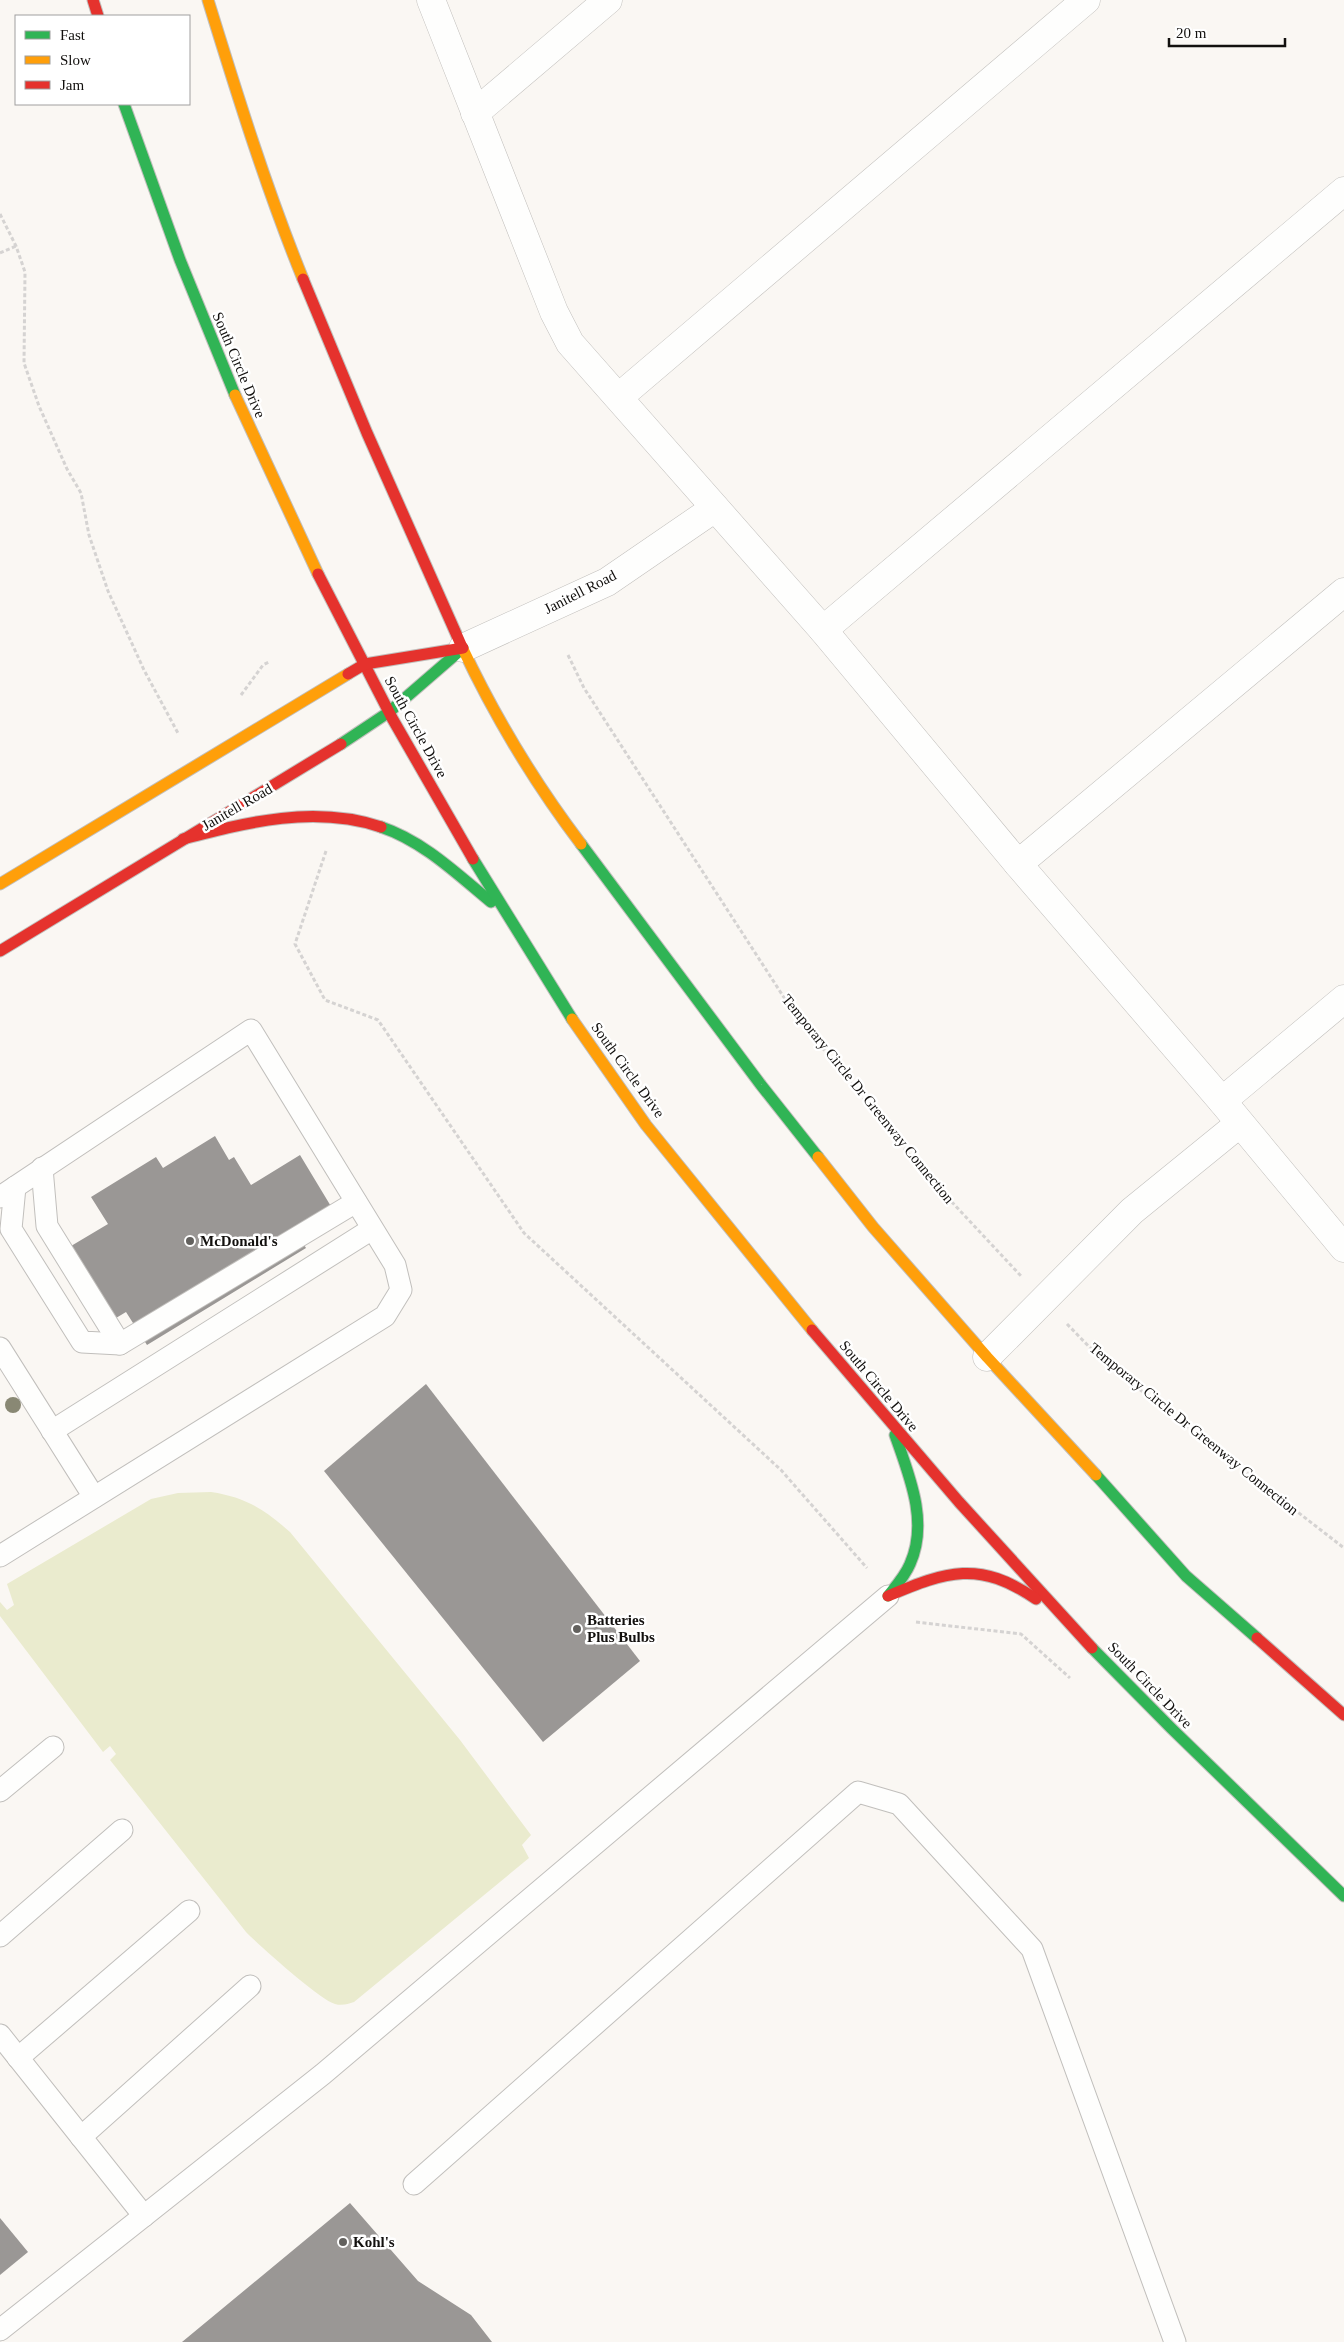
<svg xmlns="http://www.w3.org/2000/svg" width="1344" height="2342" font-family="'Times New Roman',serif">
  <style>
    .green { fill: #eaebce }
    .building { fill: #9a9795 }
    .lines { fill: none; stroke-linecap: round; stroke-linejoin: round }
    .lane-casing { stroke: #c1bfbc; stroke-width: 23 }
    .street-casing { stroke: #c1bfbc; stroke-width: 29 }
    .fast-casing { stroke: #c1bfbc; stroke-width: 13 }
    .slow-casing { stroke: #c1bfbc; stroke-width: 13 }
    .jam-casing { stroke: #c1bfbc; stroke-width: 13 }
    .path { stroke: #d5d3d2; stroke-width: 3; stroke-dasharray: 4 2.5; stroke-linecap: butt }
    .lane { stroke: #fefefd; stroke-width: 21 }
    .street { stroke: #fefefd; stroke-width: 28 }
    .fast { stroke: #30b455; stroke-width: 11 }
    .slow { stroke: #ff9f0a; stroke-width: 11 }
    .jam { stroke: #e5322d; stroke-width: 11 }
    .tree { fill: #898874 }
    .poi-dot { fill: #63615e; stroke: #fff; stroke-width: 2 }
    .labels { text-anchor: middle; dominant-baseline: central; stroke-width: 5; stroke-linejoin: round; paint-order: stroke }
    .street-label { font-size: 15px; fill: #12100e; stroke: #fff }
    .poi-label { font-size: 15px; font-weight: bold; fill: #12100e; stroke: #fff; text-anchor: start }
  </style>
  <rect width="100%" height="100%" fill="#faf7f3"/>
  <path class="green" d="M211,1492C245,1497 264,1509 290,1532L460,1740L531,1835L522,1845L529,1858L354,2002C348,2004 342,2006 335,2004C319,1999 260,1946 246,1932L110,1760L116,1754L110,1746L103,1752L0,1616V1602L7,1610L14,1605L7,1584L151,1499L178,1493Z"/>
  <g class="building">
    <path d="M215,1136L229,1160L234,1157L251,1185L300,1155L335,1213L298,1235L306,1248L147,1345L126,1312L111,1321L66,1249L108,1224L91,1197L156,1157L163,1168Z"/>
    <path d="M426,1384L640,1661L543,1742L324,1471Z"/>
    <path d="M350,2203L418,2281L471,2315L492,2342H182Z"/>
    <path d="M0,2218L28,2252L0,2275Z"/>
  </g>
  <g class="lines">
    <g class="lane-casing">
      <g id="lane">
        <path d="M42,1168L47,1226L120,1344L356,1202"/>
        <path d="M15,1187L11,1229L82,1342L120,1344"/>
        <path d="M0,1197L251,1030L395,1265L401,1290L385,1316L0,1556"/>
        <path d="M0,1348L94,1497"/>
        <path d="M52,1431L372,1229"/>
        <path d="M0,1791L53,1747"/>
        <path d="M0,1936L122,1830"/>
        <path d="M0,2035L144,2216"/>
        <path d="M18,2058L189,1911"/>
        <path d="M81,2137L250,1986"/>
        <path d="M414,2184L858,1792L899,1804L1032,1949L1175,2342"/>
        <path d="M0,2330L323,2074L888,1596"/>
      </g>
    </g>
    <g class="street-casing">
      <g id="street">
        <path d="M431,0L554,312L570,343L823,630L1018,864L1222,1101L1344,1248"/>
        <path d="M475,113L608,0"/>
        <path d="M619,397L1086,0"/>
        <path d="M823,630L1344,191"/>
        <path d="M463,648L607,582L715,508"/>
        <path d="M1018,864L1344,592"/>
        <path d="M1222,1101L1344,999"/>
        <path d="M987,1357L1132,1211L1239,1124"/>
      </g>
    </g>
    <g class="fast-casing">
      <g id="fast">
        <path d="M124,104L180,260L235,395"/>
        <path d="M341,744L389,712L463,648"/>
        <path d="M381,827C423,841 457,874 491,902"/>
        <path d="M581,844L761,1085L818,1157"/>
        <path d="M473,859L572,1019"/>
        <path d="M1096,1475L1186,1576L1257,1638"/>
        <path d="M888,1596C896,1586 905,1576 910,1564C929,1522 909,1475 895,1435"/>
        <path d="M1092,1648L1171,1728L1344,1896"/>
      </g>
    </g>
    <g class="slow-casing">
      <g id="slow">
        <path d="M208,0C237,94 266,188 303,279"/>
        <path d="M235,395L318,574"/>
        <path d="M462,647C495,717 534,782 581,844"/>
        <path d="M0,884L348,674"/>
        <path d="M572,1019L646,1125L812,1330"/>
        <path d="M818,1157L873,1227L987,1357L1096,1475"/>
      </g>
    </g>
    <g class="jam-casing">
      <g id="jam">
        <path d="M93,0L98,16"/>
        <path d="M303,279L367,433L462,647"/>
        <path d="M318,574L392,718L473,859"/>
        <path d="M348,674L365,664L463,648"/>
        <path d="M183,839C248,822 315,805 381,827"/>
        <path d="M0,951L341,744"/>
        <path d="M812,1330L959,1502L1092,1648"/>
        <path d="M888,1596C947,1571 979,1560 1036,1599"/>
        <path d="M1257,1638L1344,1715"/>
      </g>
    </g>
    <g class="path">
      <path d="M0,214L16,246L25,272L24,363L39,406L67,469L81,493L89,535L108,591L144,670L179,735"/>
      <path d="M0,253L16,246"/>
      <path d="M568,655L584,688L794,1013L921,1169L1021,1276"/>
      <path d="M241,695L263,665L269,662"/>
      <path d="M326,851L295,944L325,1000L378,1020L524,1233L781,1470L867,1568"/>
      <path d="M1067,1324L1103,1361L1344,1548"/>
      <path d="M916,1622L1021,1634L1070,1678"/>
    </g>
    <use href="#lane" class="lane"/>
    <use href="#street" class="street"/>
    <use href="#fast" class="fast"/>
    <use href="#slow" class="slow"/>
    <use href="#jam" class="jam"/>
  </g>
  <circle class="tree" cx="13" cy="1405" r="8"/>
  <g class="poi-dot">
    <circle cx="190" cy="1241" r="5"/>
    <circle cx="577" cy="1629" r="5"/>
    <circle cx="343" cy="2242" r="5"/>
  </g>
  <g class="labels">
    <g class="street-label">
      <text transform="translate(239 365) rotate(67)">South Circle Drive</text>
      <text transform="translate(580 592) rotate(-27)">Janitell Road</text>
      <text transform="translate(416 727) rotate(61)">South Circle Drive</text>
      <text transform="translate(237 807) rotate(-30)">Janitell Road</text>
      <text transform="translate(628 1070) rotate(54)">South Circle Drive</text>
      <text transform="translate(868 1099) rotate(51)">Temporary Circle Dr Greenway Connection</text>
      <text transform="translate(879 1386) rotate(50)">South Circle Drive</text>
      <text transform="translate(1194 1429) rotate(39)">Temporary Circle Dr Greenway Connection</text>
      <text transform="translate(1150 1685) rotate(46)">South Circle Drive</text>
    </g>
    <g class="poi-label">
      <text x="200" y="1241">McDonald's</text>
      <text x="587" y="1620">Batteries<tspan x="587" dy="17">Plus Bulbs</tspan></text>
      <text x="353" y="2242">Kohl's</text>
    </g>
  </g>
  <rect x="15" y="15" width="175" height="90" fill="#ffffff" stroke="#a09f9f"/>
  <rect x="25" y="31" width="25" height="8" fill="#30b455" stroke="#a09f9f"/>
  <text x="60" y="40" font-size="15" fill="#12100e">Fast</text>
  <rect x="25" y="56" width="25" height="8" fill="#ff9f0a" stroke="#a09f9f"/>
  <text x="60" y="65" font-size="15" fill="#12100e">Slow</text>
  <rect x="25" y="81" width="25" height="8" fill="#e5322d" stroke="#a09f9f"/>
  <text x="60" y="90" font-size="15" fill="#12100e">Jam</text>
  <path d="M1169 38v8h116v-8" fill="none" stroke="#12100e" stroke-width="2.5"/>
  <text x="1176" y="38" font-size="15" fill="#12100e" stroke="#ffffff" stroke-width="4" paint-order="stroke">20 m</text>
</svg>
